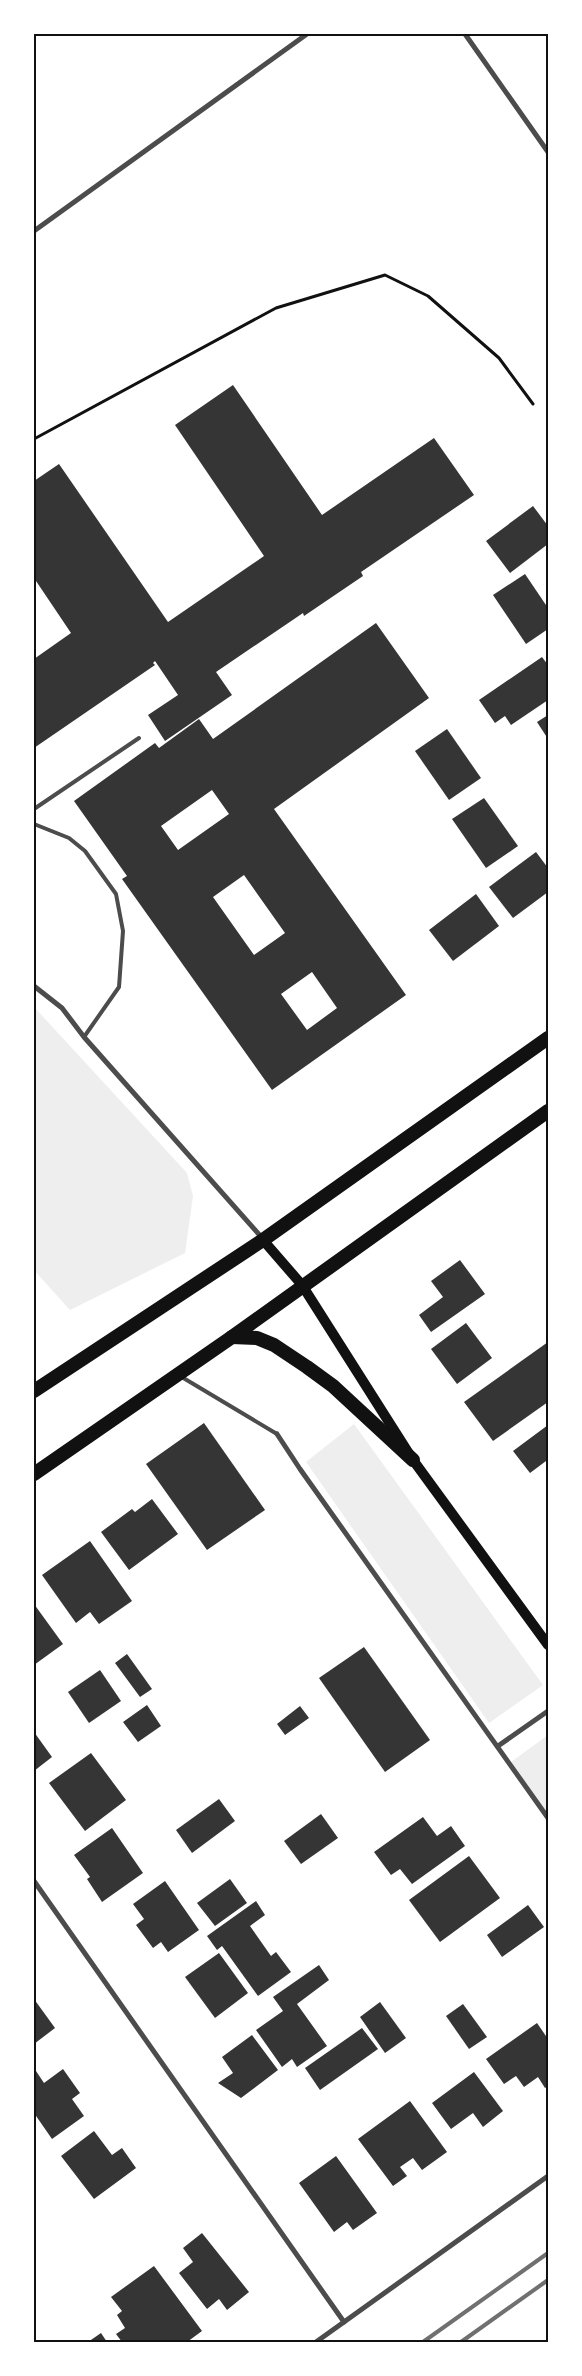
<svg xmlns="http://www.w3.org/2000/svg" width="582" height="2376" font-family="Mulish,sans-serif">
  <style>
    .green { fill: #eee }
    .building { fill: #353535; fill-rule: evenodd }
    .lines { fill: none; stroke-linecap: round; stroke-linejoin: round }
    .path { stroke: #111; stroke-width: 3 }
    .service { stroke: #4c4c4c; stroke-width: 4 }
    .minor { stroke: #4c4c4c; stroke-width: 5 }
    .secondary { stroke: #111; stroke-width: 10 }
    .trunk { stroke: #111; stroke-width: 14 }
    .rail { stroke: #707070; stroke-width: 4 }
    .neatline { fill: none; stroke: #111; stroke-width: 2 }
  </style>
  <rect width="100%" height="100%" fill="#fff"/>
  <g class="green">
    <path d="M34,1007L187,1173L193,1196L185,1253L70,1310L34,1270Z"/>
    <path d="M354,1424L543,1685L489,1723L306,1462Z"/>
    <path d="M548,1735V1814L511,1762Z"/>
  </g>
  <g class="building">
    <path d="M233,385L322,515L434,438L474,495L361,572L363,576L304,616L303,613L216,672L232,695L165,741L148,715L178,695L155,661L153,663L155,665L34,748V659L71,633L34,578V481L59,464L168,622L264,556L175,425Z"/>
    <path d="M533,506L548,526V544L510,573L486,541Z"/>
    <path d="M525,574L548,608V629L526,644L493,595Z"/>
    <path d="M376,623L429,698L274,809L406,995L272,1090L122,879L127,876L74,801L155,743L159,748L199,719L213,739ZM212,790L229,814L178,850L161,826ZM244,875L285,933L254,955L213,897ZM312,972L337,1008L307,1030L281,994Z"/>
    <path d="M542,657L548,665V700L511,725L505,716L495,723L479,700Z"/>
    <path d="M548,715V739L537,722Z"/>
    <path d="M447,729L481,778L449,800L415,751Z"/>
    <path d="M484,798L518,846L486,868L452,819Z"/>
    <path d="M536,852L548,868V892L513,918L489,887Z"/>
    <path d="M476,894L499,926L453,961L429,930Z"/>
    <path d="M460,1260L485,1294L431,1332L419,1315L443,1297L431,1281Z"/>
    <path d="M466,1323L492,1358L457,1384L431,1349Z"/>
    <path d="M548,1342V1402L493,1441L464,1402Z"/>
    <path d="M204,1423L265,1510L207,1550L146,1464Z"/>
    <path d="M548,1425V1464L546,1461L530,1473L513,1451Z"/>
    <path d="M152,1499L178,1534L129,1570L101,1532L132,1509L135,1512Z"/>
    <path d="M90,1541L132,1601L99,1624L90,1612L76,1623L42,1575Z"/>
    <path d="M34,1604L63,1644L34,1665Z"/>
    <path d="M364,1647L430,1740L385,1772L319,1678Z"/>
    <path d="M127,1654L152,1689L140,1697L115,1663Z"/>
    <path d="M100,1670L121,1701L89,1723L68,1692Z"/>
    <path d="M147,1705L161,1726L138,1742L123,1722Z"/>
    <path d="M300,1706L309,1718L285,1735L277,1724Z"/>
    <path d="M34,1732L52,1757L34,1771Z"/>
    <path d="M91,1753L126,1800L85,1831L49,1783Z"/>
    <path d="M219,1799L235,1821L192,1853L176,1830Z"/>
    <path d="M321,1814L338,1838L301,1864L284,1841Z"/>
    <path d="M423,1817L437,1836L451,1826L465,1846L412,1884L400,1869L391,1875L374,1852Z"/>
    <path d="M112,1828L143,1873L102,1902L87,1879L90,1877L74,1855Z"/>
    <path d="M469,1856L500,1898L440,1942L409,1900Z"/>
    <path d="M230,1879L247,1903L215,1926L197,1903Z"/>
    <path d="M165,1881L199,1930L168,1952L161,1942L153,1948L136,1925L144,1919L133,1904Z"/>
    <path d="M256,1901L265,1915L250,1926L271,1956L276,1952L291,1972L258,1996L222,1946L217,1950L207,1936Z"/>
    <path d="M528,1905L544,1927L502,1957L487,1935Z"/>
    <path d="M219,1953L248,1993L215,2018L185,1977Z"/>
    <path d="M319,1965L329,1980L297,2004L327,2046L297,2067L292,2059L282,2067L256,2030L283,2011L273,1997Z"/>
    <path d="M34,1999L55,2028L34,2044Z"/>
    <path d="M380,2002L406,2038L385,2053L360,2017Z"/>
    <path d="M463,2004L487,2037L469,2049L446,2016Z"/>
    <path d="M537,2023L548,2039V2086L545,2088L538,2077L524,2087L516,2076L504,2084L486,2059Z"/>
    <path d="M362,2028L378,2049L320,2090L305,2068Z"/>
    <path d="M252,2035L278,2070L241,2098L218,2083L233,2073L222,2057Z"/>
    <path d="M63,2069L80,2093L72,2099L84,2116L52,2139L34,2113V2073L36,2071L44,2083Z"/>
    <path d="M474,2072L503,2111L483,2127L473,2113L451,2129L432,2103Z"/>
    <path d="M410,2101L447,2152L422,2170L413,2158L400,2167L407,2176L393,2186L358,2139Z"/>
    <path d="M94,2131L112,2155L122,2148L136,2168L94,2199L61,2156Z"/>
    <path d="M336,2156L377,2213L353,2230L347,2222L334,2232L299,2183Z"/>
    <path d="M202,2233L249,2292L227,2310L219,2299L207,2309L179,2273L193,2262L183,2248Z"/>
    <path d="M154,2266L202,2331L187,2342H122L116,2334L125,2328L117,2315L122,2311L111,2297Z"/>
    <path d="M101,2333L107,2342H88Z"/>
  </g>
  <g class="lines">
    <path class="path" d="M34,439L276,308L385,275L428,296L499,358L533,404"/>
    <g class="service">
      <path d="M34,809L139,738"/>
      <path d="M34,824L69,838L85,851L116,894L123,931L119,987L84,1037"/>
      <path d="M180,1376L277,1434"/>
    </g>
    <g class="minor">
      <path d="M465,34L548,152"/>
      <path d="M34,231L307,34"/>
      <path d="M34,986L62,1008L84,1037L263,1239"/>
      <path d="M277,1434L300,1469L548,1818"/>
      <path d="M498,1746L548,1711"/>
      <path d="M34,1881L344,2322"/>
      <path d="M316,2342L548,2176"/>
    </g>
    <path class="secondary" d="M263,1240L302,1285L413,1460L548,1645"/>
    <g class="trunk">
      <path d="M232,1337L257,1338L274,1345L307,1367L333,1386L413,1460"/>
      <path d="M34,1391L263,1240L548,1038"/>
      <path d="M34,1474L232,1337L548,1111"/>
    </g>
    <g class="rail">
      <path d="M423,2342L548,2253"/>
      <path d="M461,2342L548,2280"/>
    </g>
  </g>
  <rect width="582" height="2376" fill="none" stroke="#ffffff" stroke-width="70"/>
  <rect x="35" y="35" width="512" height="2306" class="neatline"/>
</svg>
